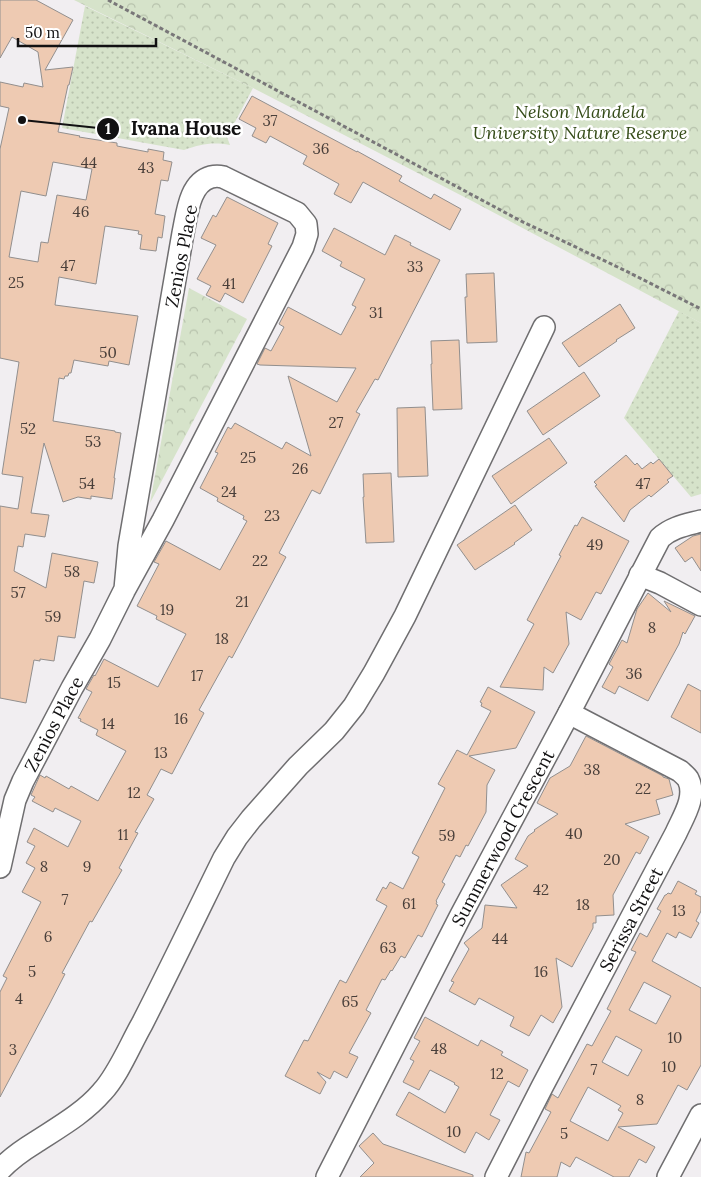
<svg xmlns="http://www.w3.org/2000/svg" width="701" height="1177" font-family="Lora,serif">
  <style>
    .grass { fill: url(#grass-dots) }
    .park { fill: url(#park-crowns) }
    .building { fill: #eecab2; stroke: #928f8e; fill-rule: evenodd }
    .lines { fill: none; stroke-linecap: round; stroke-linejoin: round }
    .minor-casing { stroke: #6f6e70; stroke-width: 24 }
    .path { stroke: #797779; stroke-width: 3; stroke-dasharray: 4 2.5; stroke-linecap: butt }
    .minor { stroke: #fff; stroke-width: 21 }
    .labels { text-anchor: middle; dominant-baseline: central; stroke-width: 5; stroke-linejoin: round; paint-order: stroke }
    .number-label { font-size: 15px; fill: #493f3a }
    .park-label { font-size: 18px; font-style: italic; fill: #354c18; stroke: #fff }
    .street-label { font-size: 18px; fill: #121112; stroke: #fff }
    .leader { fill: none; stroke: #121112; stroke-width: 2 }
    .callout-dot { fill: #121112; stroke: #fff; stroke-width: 2 }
    .mark-label { font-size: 15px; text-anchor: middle; font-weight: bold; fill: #fff }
    .callout-label { font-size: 19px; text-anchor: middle; font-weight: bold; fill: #121112; stroke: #fff; stroke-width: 5; stroke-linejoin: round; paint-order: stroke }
  </style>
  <defs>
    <pattern id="grass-dots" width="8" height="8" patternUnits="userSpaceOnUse" patternTransform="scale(1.25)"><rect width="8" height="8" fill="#d6e3ca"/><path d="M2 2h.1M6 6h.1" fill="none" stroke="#b7c2ac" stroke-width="1.8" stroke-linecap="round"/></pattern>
    <pattern id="park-crowns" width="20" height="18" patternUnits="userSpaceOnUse" patternTransform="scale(1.25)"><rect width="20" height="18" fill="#d6e3ca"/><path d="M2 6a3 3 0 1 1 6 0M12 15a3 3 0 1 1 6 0" fill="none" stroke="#b7c2ac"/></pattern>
  </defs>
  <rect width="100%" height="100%" fill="#f1eef1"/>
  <g class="grass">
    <path d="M85,6L253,88L227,137L230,145C211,142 202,144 184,150L62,128Z"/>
    <path d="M679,311L701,323V494L691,497L624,418Z"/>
  </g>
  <g class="park">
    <path d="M74,0H701V323L472,201L253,88Z"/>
    <path d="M189,288L247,319L150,503Z"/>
  </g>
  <g class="building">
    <path d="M0,0H36L73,20L45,70L73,67L69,85H68L58,132L80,136L79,137L117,143V146L148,152V149L164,152L163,160L172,162L168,181L161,180L155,214L165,216L162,238L158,237L156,251L140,249L142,235L138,234L139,231L105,226L96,284L59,277L55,305L138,316L129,365L109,361L108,366L74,360L71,373H69L68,376H65L64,379L59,378L53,421L115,431V432L121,433L114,478H115L112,499L91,496V499L78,497L63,502L44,443L31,513L49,515L45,537L25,534L23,547L18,546L14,571L46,588L52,553L98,562L94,583L84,581L75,638L58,636L54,661L40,659V661L34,660L26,703L0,698V506L18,509L23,477L2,474L19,362L0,358V149L9,108L0,106V82L23,87L24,83L43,87L38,52L12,37L0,58ZM53,162L92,169L86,200L57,195L48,243L41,242L38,262L9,257L21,191L46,196Z"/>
    <path d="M252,96L357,152V151L402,176L399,181L431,199L434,194L461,209L450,230L363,182L351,203L334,194L339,184L303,164L307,156L270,136L266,143L252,136L256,128L239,119Z"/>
    <path d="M227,197L278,223L268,244L272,246L243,303L225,293L220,302L206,295L211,286L197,279L216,245L201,238L213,215L216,217Z"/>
    <path d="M334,228L385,255L395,235L411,243L410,245L440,260L378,380L375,379L356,412L360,414L320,494L312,490L279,553L286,557L232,658L229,656L199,710L204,713L172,774L161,769L147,795L154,799L135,832L138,833L119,868L122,870L92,922L90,921L62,973L65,974L49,1005L0,1097V992L7,978L3,976L41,902L22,892L35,868L26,863L35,846L27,842L34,828L68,847L81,821L55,808L53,812L32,801L35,797L31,795L40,775L45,778L46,776L69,789L71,786L98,801L126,751L96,735L98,730L80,721L81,719L78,718L92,692L86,689L94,675L95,676L104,659L158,687L186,634L156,619L157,616L137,606L159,564L154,562L166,541L220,570L247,521L243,519L244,516L217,501L218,498L200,488L218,453L215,452L228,427L231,429L235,423L282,449L286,442L311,456L288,376L337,402L356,368L260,365L257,364L265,348L271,351L284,327L279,324L288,307L341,335L356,307L352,305L365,279L340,266L342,262L322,251Z"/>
    <path d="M494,273L497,342L467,343L465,297H467L466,274Z"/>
    <path d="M620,304L635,328L616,340L617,341L579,367L562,343Z"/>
    <path d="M459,340L462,409L433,410L431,364H432L431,341Z"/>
    <path d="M584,372L600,396L543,435L527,411Z"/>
    <path d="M425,407L428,476L398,477L397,408Z"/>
    <path d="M549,438L567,463L511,504L492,476Z"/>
    <path d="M626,455L635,465L637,463L642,469L651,462L653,464L659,459L673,476L667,480L669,482L651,497L649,495L630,510L624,522L595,486L597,485L594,482Z"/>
    <path d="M391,473L394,542L366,543L363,497H364L363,474Z"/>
    <path d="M515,505L532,530L514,543L515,544L475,570L457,545Z"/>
    <path d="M582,517L629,541L601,594L596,592L581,620L566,612L569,644L553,673L544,667L543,690L500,687L534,624L527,620L561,556L559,555L575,525L577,526Z"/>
    <path d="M701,534V571L692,557L685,562L675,548L693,536Z"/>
    <path d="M648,593L671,612L664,601L695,616L685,634L683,632L679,644L648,701L619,686L615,694L602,687L613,667L609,664L622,640L627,643L637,609Z"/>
    <path d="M688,684L701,691V733L671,717Z"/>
    <path d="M488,687L535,712L516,748L469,756L495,770L487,785L486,812L468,846L466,845L460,857L456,855L442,882L445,884L436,901L437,902L436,904L438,905L422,937L418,935L405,958L401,956L392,971L391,970L385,980L382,979L366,1010L371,1013L349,1053L358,1057L347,1078L334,1071L330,1079L317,1072L326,1082L320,1094L285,1076L304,1040L308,1041L340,980L346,983L387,906L376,900L383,887L386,889L390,882L403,889L419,857L412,853L445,788L438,784L457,750L467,755L491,711L481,706L482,703L480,702Z"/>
    <path d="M586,736L663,776V777L669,779L673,795L656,800L660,814L625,824L649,837L640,854L636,852L613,895L614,915L596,916V923H593V928L572,967L556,958L562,1007L553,1023L541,1015L529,1036L510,1026L514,1017L479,998L475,1005L449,991L454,982L451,981L469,949L464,943L482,928L485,905L517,908L501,885L528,866L515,859L528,836L535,831L534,830L558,814L537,803L550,778L570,766Z"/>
    <path d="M678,881L697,891L695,894L701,897V911L696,921L699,923L691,938L679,932L676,938L667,933L652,961L701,988V1065L687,1090L678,1085L657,1124L618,1127L655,1147L646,1163L639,1159L629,1177H614L576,1157L570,1167L561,1162L557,1177H521L526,1152L529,1153L551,1112L545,1109L552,1094L558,1098L587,1044L592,1046L611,1011L607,1009L636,952L631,950L640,933L647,937L661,911L657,909L665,895H666L668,893L671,894ZM644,982L671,996L656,1024L629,1010ZM616,1036L642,1050L628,1076L602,1062ZM588,1087L621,1106L618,1110L623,1113L608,1141L570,1121Z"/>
    <path d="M425,1017L478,1046L481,1040L503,1052L501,1055L528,1070L519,1087L508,1081L490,1115L500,1120L489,1140L476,1132L465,1153L396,1115L409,1092L445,1113L459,1087L454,1084L455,1083L430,1070L419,1090L403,1082L414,1061L410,1059L420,1041L414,1038Z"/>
    <path d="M373,1133L383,1144L473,1175V1177H360L374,1163L359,1146Z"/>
  </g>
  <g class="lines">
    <g class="minor-casing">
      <g id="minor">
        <path d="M640,575L660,583L701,605"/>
        <path id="s1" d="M0,867L15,800L23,781L72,688L100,639L125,589L163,520L303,247L307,234L306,224L297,213L223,177C219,176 215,176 211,177C189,183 187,215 183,233L129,546L125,589"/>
        <path d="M0,1170C10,1159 23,1150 36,1142C59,1127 84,1113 102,1092C118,1075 130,1045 142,1024C170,969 197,913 224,858L237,837L251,819L298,766L334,731L354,706L374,673L405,616L544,327"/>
        <path id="s2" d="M327,1177L461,915L569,713L660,538C672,527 686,525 701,521"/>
        <path id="s3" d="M496,1177L542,1087L676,833C683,817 697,797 688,779C686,776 682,773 680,771L569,713"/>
        <path d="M668,1177L701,1115"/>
      </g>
    </g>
    <path class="path" d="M108,0L521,221L626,271L701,309"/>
    <use href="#minor" class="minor"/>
  </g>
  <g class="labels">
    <g class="number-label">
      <text x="270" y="120">37</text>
      <text x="321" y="148">36</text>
      <text x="89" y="162">44</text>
      <text x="146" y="167">43</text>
      <text x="81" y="211">46</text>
      <text x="68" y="265">47</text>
      <text x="415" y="266">33</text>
      <text x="16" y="282">25</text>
      <text x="229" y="283">41</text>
      <text x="376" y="312">31</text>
      <text x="108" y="352">50</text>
      <text x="336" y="422">27</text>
      <text x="28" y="428">52</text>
      <text x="93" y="441">53</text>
      <text x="248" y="457">25</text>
      <text x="300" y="468">26</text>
      <text x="87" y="483">54</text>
      <text x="643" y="483">47</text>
      <text x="229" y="491">24</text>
      <text x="272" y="515">23</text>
      <text x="595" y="544">49</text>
      <text x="260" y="560">22</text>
      <text x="72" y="571">58</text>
      <text x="18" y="592">57</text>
      <text x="242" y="601">21</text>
      <text x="167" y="609">19</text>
      <text x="53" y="616">59</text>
      <text x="652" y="627">8</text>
      <text x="222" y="638">18</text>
      <text x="634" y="673">36</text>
      <text x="197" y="675">17</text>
      <text x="114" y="682">15</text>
      <text x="181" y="718">16</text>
      <text x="108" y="723">14</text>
      <text x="161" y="752">13</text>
      <text x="592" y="769">38</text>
      <text x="643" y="788">22</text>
      <text x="134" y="792">12</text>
      <text x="574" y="833">40</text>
      <text x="123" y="834">11</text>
      <text x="447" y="835">59</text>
      <text x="612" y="859">20</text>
      <text x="44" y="866">8</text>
      <text x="87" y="866">9</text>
      <text x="541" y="889">42</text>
      <text x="65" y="899">7</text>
      <text x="409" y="903">61</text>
      <text x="583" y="904">18</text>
      <text x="679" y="910">13</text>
      <text x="48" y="936">6</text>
      <text x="500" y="938">44</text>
      <text x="388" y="947">63</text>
      <text x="32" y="971">5</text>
      <text x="541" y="971">16</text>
      <text x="19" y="998">4</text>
      <text x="350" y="1001">65</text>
      <text x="675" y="1037">10</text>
      <text x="439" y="1048">48</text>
      <text x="13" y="1049">3</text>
      <text x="669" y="1066">10</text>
      <text x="594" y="1069">7</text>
      <text x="497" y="1073">12</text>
      <text x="640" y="1099">8</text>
      <text x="454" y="1131">10</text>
      <text x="564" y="1133">5</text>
    </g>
    <g class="park-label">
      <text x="580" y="111">Nelson Mandela<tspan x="580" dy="21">University Nature Reserve</tspan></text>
    </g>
    <g class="street-label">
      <text transform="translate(181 256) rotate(-79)">Zenios Place</text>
      <text stroke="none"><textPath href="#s1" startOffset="154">Zenios Place</textPath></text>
      <text stroke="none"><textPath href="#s2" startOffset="382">Summerwood Crescent</textPath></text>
      <text stroke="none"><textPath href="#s3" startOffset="291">Serissa Street</textPath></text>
    </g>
  </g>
  <path class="leader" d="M22 120L108 129"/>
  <g class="callout-dot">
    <circle cx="22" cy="120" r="5"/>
    <circle cx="108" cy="129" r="12"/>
  </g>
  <g class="mark-label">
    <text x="108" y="134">1</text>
  </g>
  <g class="callout-label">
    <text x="186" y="135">Ivana House</text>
  </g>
  <path d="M18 38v8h138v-8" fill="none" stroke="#121112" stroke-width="2.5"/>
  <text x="25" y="38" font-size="15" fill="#121112" stroke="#ffffff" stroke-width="4" paint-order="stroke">50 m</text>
</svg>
